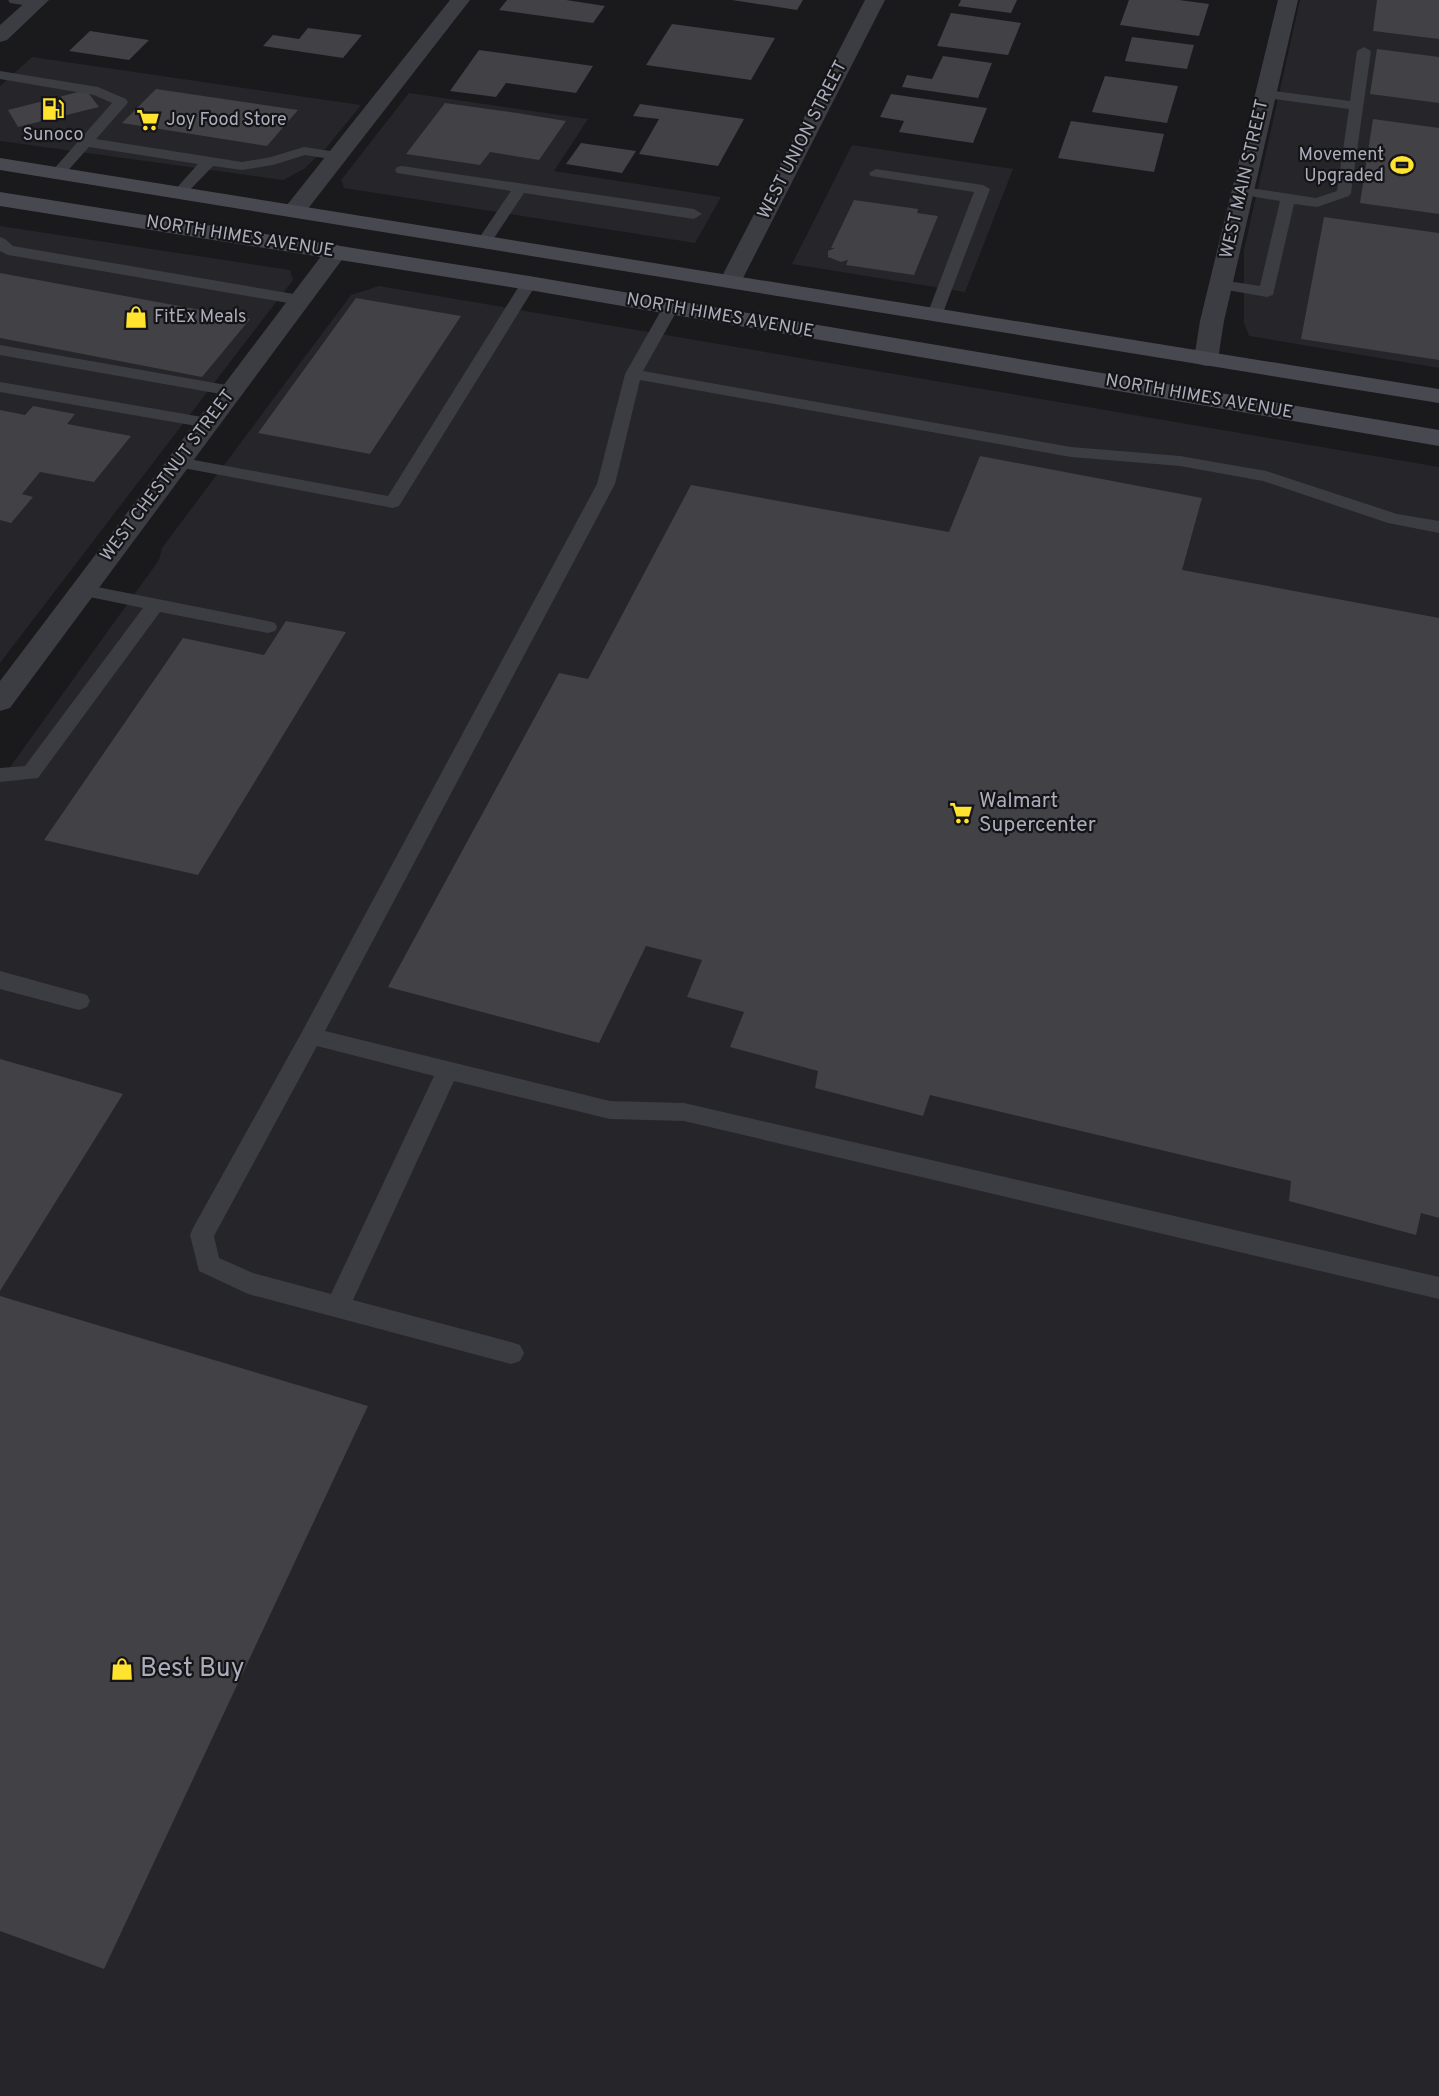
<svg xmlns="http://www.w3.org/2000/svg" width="1439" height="2096" font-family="Overpass,sans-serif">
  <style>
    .built { fill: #262529 }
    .building { fill: #414146 }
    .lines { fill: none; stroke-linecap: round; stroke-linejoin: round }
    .lane { fill: #3c3c43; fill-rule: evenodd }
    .street { fill: #3c3c43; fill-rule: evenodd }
    .secondary { fill: #484851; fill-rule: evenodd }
    .labels { text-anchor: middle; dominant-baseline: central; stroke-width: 4.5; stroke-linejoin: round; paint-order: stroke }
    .far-poi-label { font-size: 18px; fill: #abadbc; stroke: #151417; text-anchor: start }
    .far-street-label { font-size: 18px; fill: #abadbc; stroke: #151417 }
    .poi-label { font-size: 21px; fill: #abadbc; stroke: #151417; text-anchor: start }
    .near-poi-label { font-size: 26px; fill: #abadbc; stroke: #151417; text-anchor: start }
  </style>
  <rect width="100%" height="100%" fill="#1a191c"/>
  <g class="built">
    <path d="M1300,0H1439V368L1249,336L1244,323V250Z"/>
    <path d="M32,57L361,105L326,148L304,169L283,180L0,141V86Z"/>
    <path d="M409,93L588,119L554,171L721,197L695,243L344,188L341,180Z"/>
    <path d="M852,145L1013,169L965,292L792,264Z"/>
    <path d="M0,226L290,270L293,280L0,663Z"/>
    <path d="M379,286L1439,467V2096H0V781L159,560L162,548L351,295Z"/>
  </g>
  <g class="building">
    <path d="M507,0H566L605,6L593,23L499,10Z"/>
    <path d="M732,0H803L797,10Z"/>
    <path d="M961,0H1017L1011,13L958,6Z"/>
    <path d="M1129,0H1179L1209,4L1199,36L1120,25Z"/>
    <path d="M1377,0H1439V39L1373,31Z"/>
    <path d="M951,13L1021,23L1008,55L937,46Z"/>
    <path d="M672,24L775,38L751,80L646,65Z"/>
    <path d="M308,28L362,35L343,58L263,46L273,35L299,39Z"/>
    <path d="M90,31L149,40L129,60L69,51Z"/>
    <path d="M1132,37L1194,45L1187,69L1125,61Z"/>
    <path d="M1377,49L1439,57V103L1370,94Z"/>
    <path d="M479,50L593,66L576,93L506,83L496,97L450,91Z"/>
    <path d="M943,56L992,63L978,98L902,87L907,75L932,79Z"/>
    <path d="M1105,76L1178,86L1167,123L1092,112Z"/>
    <path d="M156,89L298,110L267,146L122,123Z"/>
    <path d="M86,90L99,107L18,127L8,110Z"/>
    <path d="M891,94L987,108L973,143L899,132L904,121L880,117Z"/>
    <path d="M445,103L517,113L566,121L539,160L490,152L480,165L406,154Z"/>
    <path d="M640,104L744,119L718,166L639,154L659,119L633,116Z"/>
    <path d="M1373,119L1439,128V214L1360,203Z"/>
    <path d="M1071,121L1164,134L1154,172L1058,158Z"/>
    <path d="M581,143L636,151L622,173L566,164Z"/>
    <path d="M854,200L918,209L917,213L938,216L914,275L846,265L848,260L841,262L828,257V251L835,248H831Z"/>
    <path d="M1324,217L1439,233V360L1301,339Z"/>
    <path d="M0,273L250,319L202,377L0,338Z"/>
    <path d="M356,298L461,316L370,454L258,433Z"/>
    <path d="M33,406L75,414L67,424L131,436L94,482L40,472L22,494L33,497L11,523L0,520V410L25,415Z"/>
    <path d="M980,456L1202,498L1182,570L1439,618V1218L1421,1213L1416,1235L1289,1201L1291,1181L930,1095L923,1116L815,1088L818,1071L730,1047L744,1012L687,997L702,960L646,946L599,1043L388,987L559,673L588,679L691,485L949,532Z"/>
    <path d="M286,621L346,632L198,875L44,840L183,638L264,655Z"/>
    <path d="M0,1059L123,1094L0,1291Z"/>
    <path d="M0,1296L368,1406L104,1969L0,1931Z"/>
  </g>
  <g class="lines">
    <g class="lane">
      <path d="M8,0H40L43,3L36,7L10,3Z"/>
      <path d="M1364,47L1371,51L1351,193L1349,196L1317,207L1294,204L1273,295L1267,297L1215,288L1213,285L1221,280L1260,286L1280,201L1238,194L1236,191L1238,188L1243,187L1316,198L1337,191L1349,109L1266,98L1259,94L1266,90L1350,101L1357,51Z"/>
      <path d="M0,71L98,87L126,99L128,102L126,105L96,139L242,162L271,157L304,147L337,152L344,156L337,160L305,155L273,165L242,170L213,166L185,195L180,196L173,192L198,164L89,147L63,176L58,177L51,173L53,170L112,103L94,95L0,79Z"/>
      <path d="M402,166L694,209L702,214L694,219L524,193L490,244L485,246L477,241L511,191L397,173L395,170L397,167Z"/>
      <path d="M876,169L983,185L990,189L941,318L935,320L927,315L974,192L871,176L869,173Z"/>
      <path d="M0,237L5,239L13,246L300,295L308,300L300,305L8,255L0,251Z"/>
      <path d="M529,278L537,283L399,506L393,508L178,467L172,466L169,462L172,458L178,457L388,496L521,283Z"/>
      <path d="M671,302L679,307L643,371L1071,447L1180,456L1266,471L1397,514L1439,521V533L1388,523L1263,481L1180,466L1071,457L640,380L615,484L325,1031L610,1101L684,1103L1439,1277V1299L684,1121L610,1119L454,1081L353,1300L511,1342L520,1345L524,1353L520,1361L511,1364L248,1294L199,1271L190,1235L193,1228L303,1030L597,484L625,374L663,307ZM317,1046L434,1076L331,1294L253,1273L219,1258L214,1236Z"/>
      <path d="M0,345L232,386L240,391L232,396L0,355Z"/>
      <path d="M0,382L208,418L214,419L216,423L214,427L208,428L0,392Z"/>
      <path d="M82,584L268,621L275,623L277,627L275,631L268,633L160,612L38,778L0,782V768L25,766L143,608L75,594L73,590L75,586Z"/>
      <path d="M0,971L87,995L90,1001L87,1007L79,1010L0,989Z"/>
    </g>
    <g class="street">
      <path d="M28,0H49L7,40L0,42V25Z"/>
      <path d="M450,0H470L303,215L295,217L287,215L284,210L287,205Z"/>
      <path d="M865,0H885L742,280L739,285L731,287L723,285L720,280Z"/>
      <path d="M1278,0H1298L1224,321L1218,359L1214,364L1206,366L1198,364L1194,359L1200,321Z"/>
      <path d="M336,245L344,247L347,252L344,257L10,708L0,711V681L328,247Z"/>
    </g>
    <g class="secondary">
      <path d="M0,158L1439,389V403L0,170Z"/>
      <path d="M0,192L529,276L1439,430V446L529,290L0,206Z"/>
    </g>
  </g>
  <defs>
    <g id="fuel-bare" transform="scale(1.8)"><path d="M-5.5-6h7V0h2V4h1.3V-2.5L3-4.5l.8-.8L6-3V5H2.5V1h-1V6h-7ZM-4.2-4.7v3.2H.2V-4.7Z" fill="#ffe32e" stroke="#151417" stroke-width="2.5" paint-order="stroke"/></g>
    <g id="supermarket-bare" transform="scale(1.8)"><path d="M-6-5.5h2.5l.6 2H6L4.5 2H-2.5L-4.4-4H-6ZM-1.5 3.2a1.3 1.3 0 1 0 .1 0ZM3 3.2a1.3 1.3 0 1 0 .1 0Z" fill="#ffe32e" stroke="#151417" stroke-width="2.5" paint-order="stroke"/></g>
    <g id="stadium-bare" transform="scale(1.8)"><path d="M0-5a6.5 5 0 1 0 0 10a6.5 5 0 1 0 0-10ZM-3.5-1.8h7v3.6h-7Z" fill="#ffe32e" stroke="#151417" stroke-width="2.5" paint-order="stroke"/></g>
    <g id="shop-bare" transform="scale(1.8)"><path d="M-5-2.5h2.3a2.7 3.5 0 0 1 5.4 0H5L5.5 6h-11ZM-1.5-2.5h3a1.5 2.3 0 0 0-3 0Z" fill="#ffe32e" stroke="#151417" stroke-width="2.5" paint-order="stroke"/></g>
  </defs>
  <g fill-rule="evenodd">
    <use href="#fuel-bare" x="53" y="109"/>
    <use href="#supermarket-bare" x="148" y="120"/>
    <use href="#stadium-bare" x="1402" y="165"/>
    <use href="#shop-bare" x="136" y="317"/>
    <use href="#supermarket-bare" x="961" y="813"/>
    <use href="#shop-bare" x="122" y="1669"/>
  </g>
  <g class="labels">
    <g class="far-poi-label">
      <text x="166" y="120">Joy Food Store</text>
      <text x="53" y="135" text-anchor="middle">Sunoco</text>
      <text x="1384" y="155" text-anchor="end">Movement<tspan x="1384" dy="21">Upgraded</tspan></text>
      <text x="154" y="317">FitEx Meals</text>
    </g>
    <g class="far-street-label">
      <text transform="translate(803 140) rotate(-63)">WEST UNION STREET</text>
      <text transform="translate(1245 179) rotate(-77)">WEST MAIN STREET</text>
      <text transform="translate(240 237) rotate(9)">NORTH HIMES AVENUE</text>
      <text transform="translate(720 316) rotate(10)">NORTH HIMES AVENUE</text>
      <text transform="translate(1199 397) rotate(10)">NORTH HIMES AVENUE</text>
      <text transform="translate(168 476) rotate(-53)">WEST CHESTNUT STREET</text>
    </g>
    <g class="poi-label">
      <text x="979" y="801">Walmart<tspan x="979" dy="24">Supercenter</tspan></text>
    </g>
    <g class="near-poi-label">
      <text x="140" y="1669">Best Buy</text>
    </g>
  </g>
</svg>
